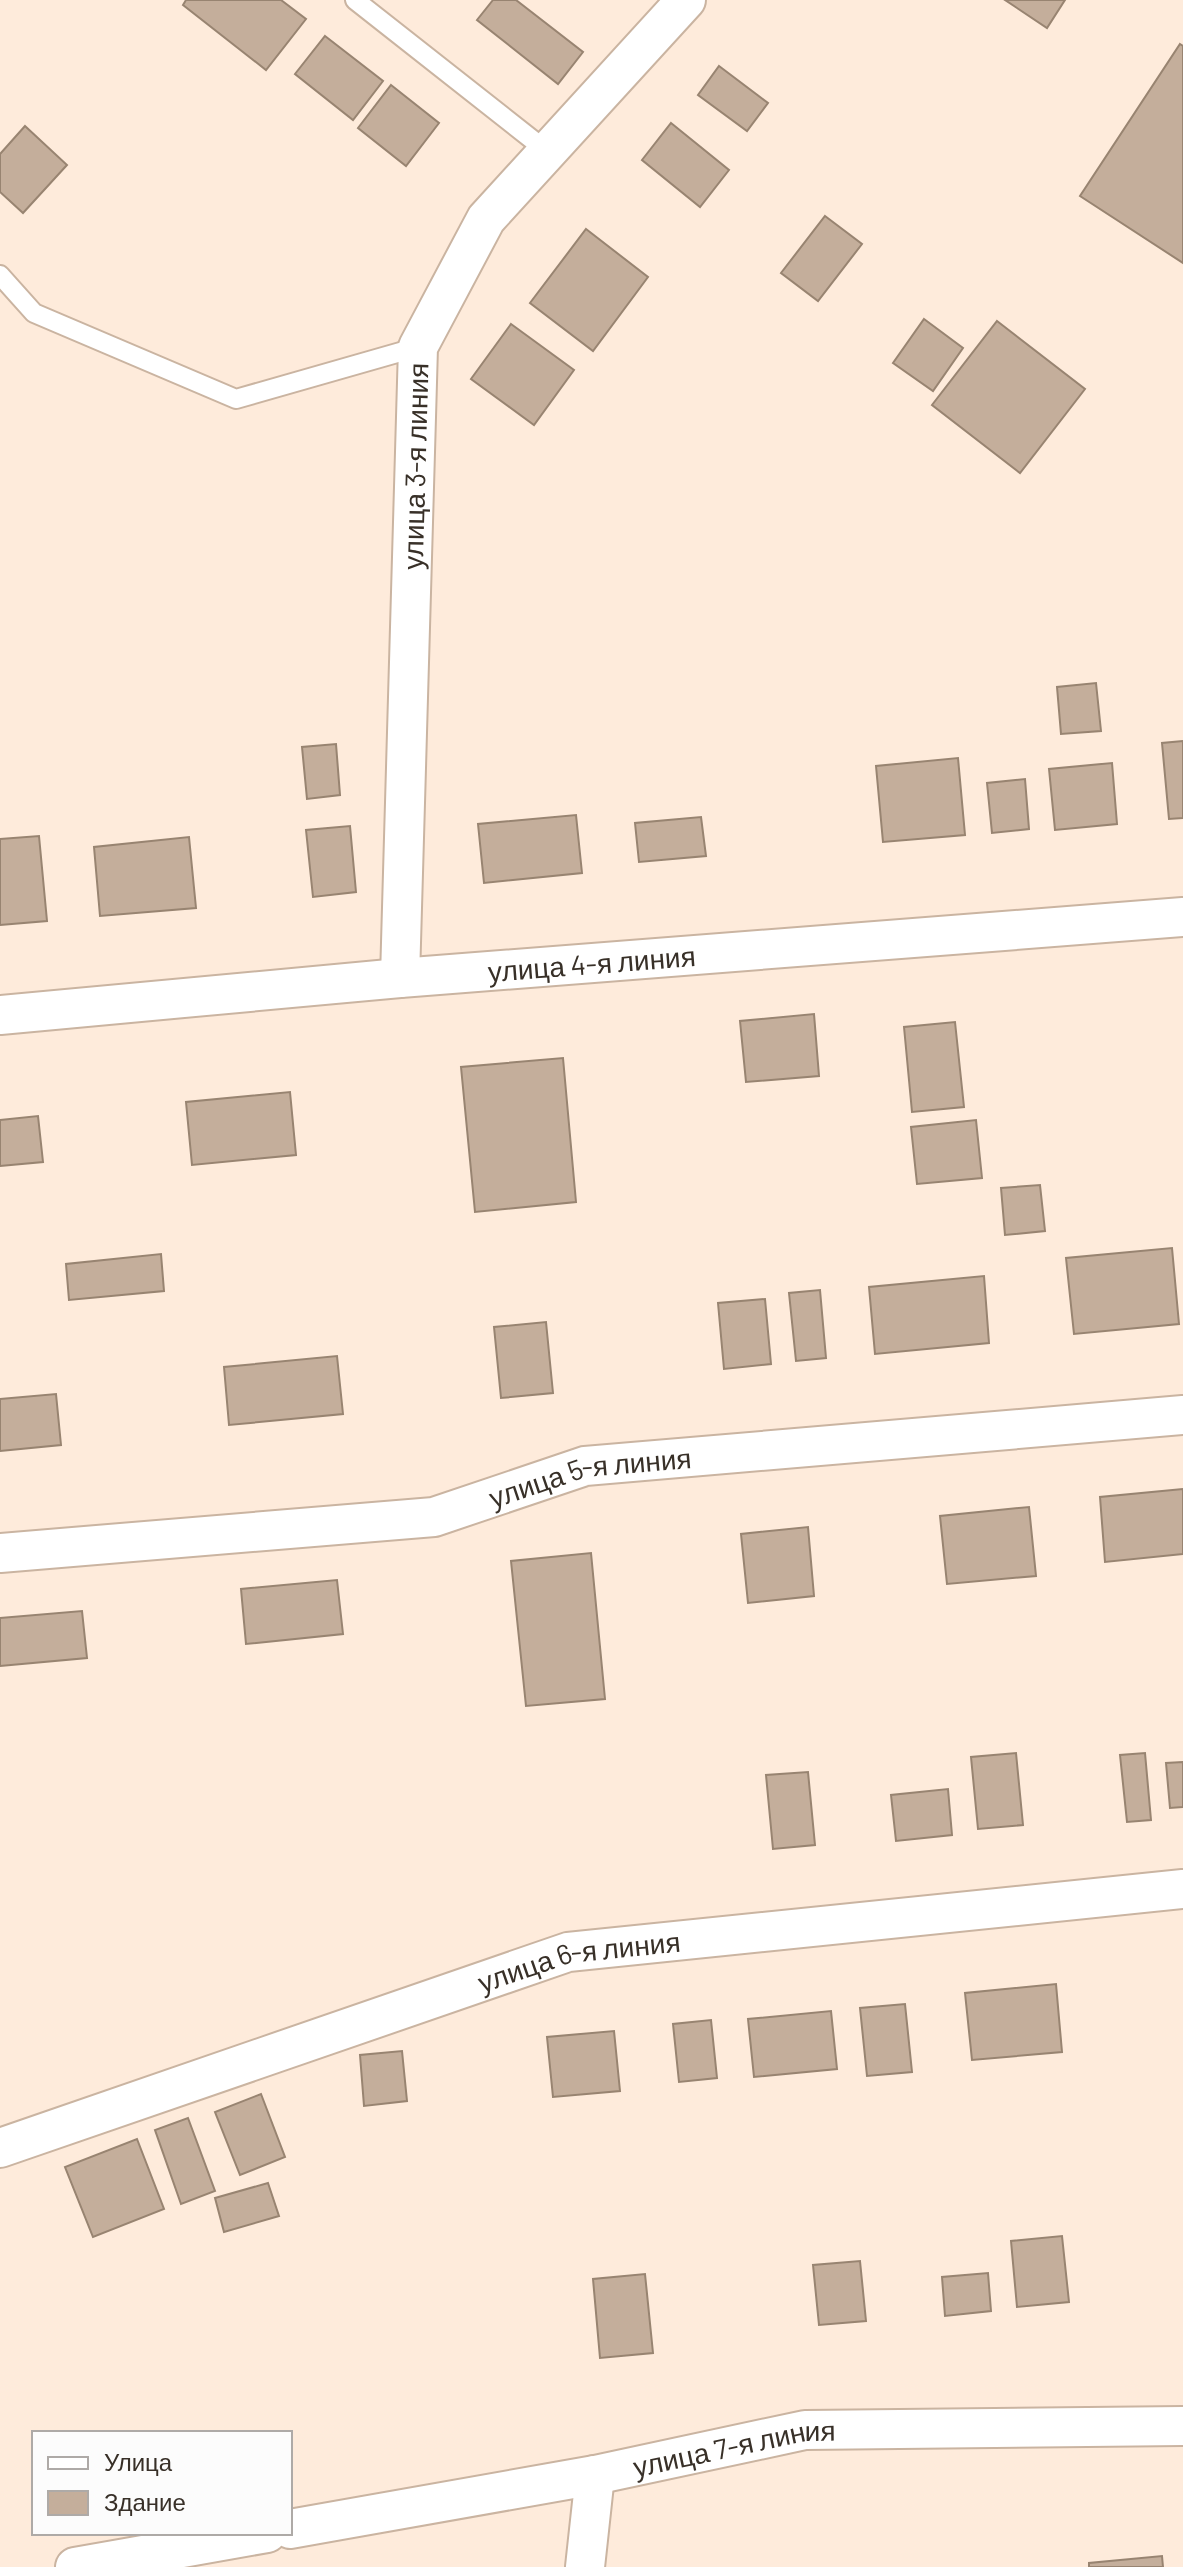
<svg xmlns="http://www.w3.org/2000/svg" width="1183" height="2567" font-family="Barlow,sans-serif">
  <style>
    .building { fill: #c4ae9b; stroke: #988471; stroke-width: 2 }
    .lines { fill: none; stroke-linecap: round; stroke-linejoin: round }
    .service-casing { stroke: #cab4a1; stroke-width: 22 }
    .minor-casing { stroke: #cab4a1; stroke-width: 42 }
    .service { stroke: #fff; stroke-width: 18 }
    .minor { stroke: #fff; stroke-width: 38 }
    .labels { text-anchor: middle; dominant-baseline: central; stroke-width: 6; stroke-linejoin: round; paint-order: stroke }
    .street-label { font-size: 28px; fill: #383028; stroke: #fcfcfc }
  </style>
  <rect width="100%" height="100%" fill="#feebdb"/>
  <g class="building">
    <path d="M186,0H281L306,19L266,70L183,5Z"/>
    <path d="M493,0H516L583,52L558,84L477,20Z"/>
    <path d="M1005,0H1065L1047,28Z"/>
    <path d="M325,36L383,81L353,120L295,74Z"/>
    <path d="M1180,44L1183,46V263L1080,196Z"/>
    <path d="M719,66L768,103L747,131L698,95Z"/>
    <path d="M391,85L439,123L406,166L358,128Z"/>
    <path d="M671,123L729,170L700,207L642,160Z"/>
    <path d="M25,126L67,165L23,213L0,192V154Z"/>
    <path d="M825,216L862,244L818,301L781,273Z"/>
    <path d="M586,229L648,277L593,351L530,303Z"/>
    <path d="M924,319L963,348L933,391L893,363Z"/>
    <path d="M997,321L1085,389L1020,473L932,405Z"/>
    <path d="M511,324L574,370L534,425L471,379Z"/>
    <path d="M1096,683L1101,731L1061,734L1057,687Z"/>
    <path d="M1183,741V818L1169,819L1162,743Z"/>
    <path d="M336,744L340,795L307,799L302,747Z"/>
    <path d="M958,758L965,835L883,842L876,766Z"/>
    <path d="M1112,763L1117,824L1055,830L1049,769Z"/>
    <path d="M1025,779L1029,829L992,833L987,783Z"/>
    <path d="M576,815L582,873L484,883L478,824Z"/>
    <path d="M701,817L706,856L639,862L635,823Z"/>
    <path d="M350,826L356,892L313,897L306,830Z"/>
    <path d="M39,836L47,921L0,925V839Z"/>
    <path d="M189,837L196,908L100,916L94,847Z"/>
    <path d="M814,1014L819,1076L746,1082L740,1021Z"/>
    <path d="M955,1022L964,1107L912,1112L904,1027Z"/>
    <path d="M563,1058L576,1202L475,1212L461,1067Z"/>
    <path d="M290,1092L296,1155L192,1165L186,1102Z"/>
    <path d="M38,1116L43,1162L0,1166V1120Z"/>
    <path d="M976,1120L982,1178L917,1184L911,1127Z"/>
    <path d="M1040,1185L1045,1231L1005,1235L1001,1188Z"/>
    <path d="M1172,1248L1179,1324L1074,1334L1066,1258Z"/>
    <path d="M161,1254L164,1291L69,1300L66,1264Z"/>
    <path d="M984,1276L989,1343L875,1354L869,1287Z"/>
    <path d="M820,1290L826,1358L796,1361L789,1293Z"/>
    <path d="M765,1299L771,1364L724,1369L718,1303Z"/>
    <path d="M546,1322L553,1393L501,1398L494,1327Z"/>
    <path d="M337,1356L343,1414L229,1425L224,1367Z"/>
    <path d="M56,1394L61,1445L0,1451V1399Z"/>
    <path d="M1183,1489V1554L1105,1562L1100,1497Z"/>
    <path d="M1029,1507L1036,1576L947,1584L940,1516Z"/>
    <path d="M808,1527L814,1596L748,1603L741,1534Z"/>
    <path d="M591,1553L605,1699L526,1706L511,1561Z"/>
    <path d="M337,1580L343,1634L246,1644L241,1589Z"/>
    <path d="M82,1611L87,1658L0,1666V1618Z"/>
    <path d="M1016,1753L1023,1825L978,1829L971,1757Z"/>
    <path d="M1145,1753L1151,1820L1127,1822L1120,1755Z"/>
    <path d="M1183,1762V1807L1170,1808L1166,1763Z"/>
    <path d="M808,1772L815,1845L773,1849L766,1775Z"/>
    <path d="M948,1789L952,1835L896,1841L891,1795Z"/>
    <path d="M1056,1984L1062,2052L972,2060L965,1993Z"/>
    <path d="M905,2004L912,2072L867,2076L860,2008Z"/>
    <path d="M831,2011L837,2069L754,2077L748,2019Z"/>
    <path d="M711,2020L717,2078L679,2082L673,2024Z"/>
    <path d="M614,2031L620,2091L553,2097L547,2037Z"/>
    <path d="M402,2051L407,2101L364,2106L360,2055Z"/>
    <path d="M261,2094L285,2157L240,2175L215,2112Z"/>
    <path d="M188,2118L215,2191L181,2204L155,2130Z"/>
    <path d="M137,2139L164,2209L93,2237L65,2167Z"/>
    <path d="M268,2183L279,2216L224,2232L215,2198Z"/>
    <path d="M1062,2236L1069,2302L1017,2307L1011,2241Z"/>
    <path d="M860,2261L866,2321L819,2325L813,2265Z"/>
    <path d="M988,2273L991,2311L945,2316L942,2277Z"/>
    <path d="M645,2274L653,2353L600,2358L593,2279Z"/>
    <path d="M1162,2556L1163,2567H1089V2563Z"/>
  </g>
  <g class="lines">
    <g class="service-casing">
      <g id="service">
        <path d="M355,0L548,152"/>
        <path d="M0,275L34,313L236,399L418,347"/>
      </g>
    </g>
    <g class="minor-casing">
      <g id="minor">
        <path id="s1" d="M400,978L418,347L486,219L686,0"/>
        <path id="s2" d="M0,1015L400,978L1183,917"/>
        <path id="s3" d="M0,1553L434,1517L585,1466L1183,1415"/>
        <path id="s4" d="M0,2148L568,1952L1183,1889"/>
        <path id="s5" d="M290,2529L595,2475L805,2430L1183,2426"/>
        <path d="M75,2567L267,2533"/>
        <path d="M585,2567L595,2475"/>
      </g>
    </g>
    <use href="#service" class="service"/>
    <use href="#minor" class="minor"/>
  </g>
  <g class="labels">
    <g class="street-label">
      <text stroke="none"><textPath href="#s1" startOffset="512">улица 3-я линия</textPath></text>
      <text stroke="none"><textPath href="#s2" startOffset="594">улица 4-я линия</textPath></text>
      <text stroke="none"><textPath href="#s3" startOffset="598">улица 5-я линия</textPath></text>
      <text stroke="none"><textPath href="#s4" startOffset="610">улица 6-я линия</textPath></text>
      <text stroke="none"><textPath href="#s5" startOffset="452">улица 7-я линия</textPath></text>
    </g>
  </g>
  <rect x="32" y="2431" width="260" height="104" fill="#fcfcfc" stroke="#aeaaa7" stroke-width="2"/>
  <rect x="48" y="2457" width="40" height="12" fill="#ffffff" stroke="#aeaaa7" stroke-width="2"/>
  <text x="104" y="2471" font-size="24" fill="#383028">Улица</text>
  <rect x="48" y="2491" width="40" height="24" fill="#c4ae9b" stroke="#aeaaa7" stroke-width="2"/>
  <text x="104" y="2511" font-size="24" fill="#383028">Здание</text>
</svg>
